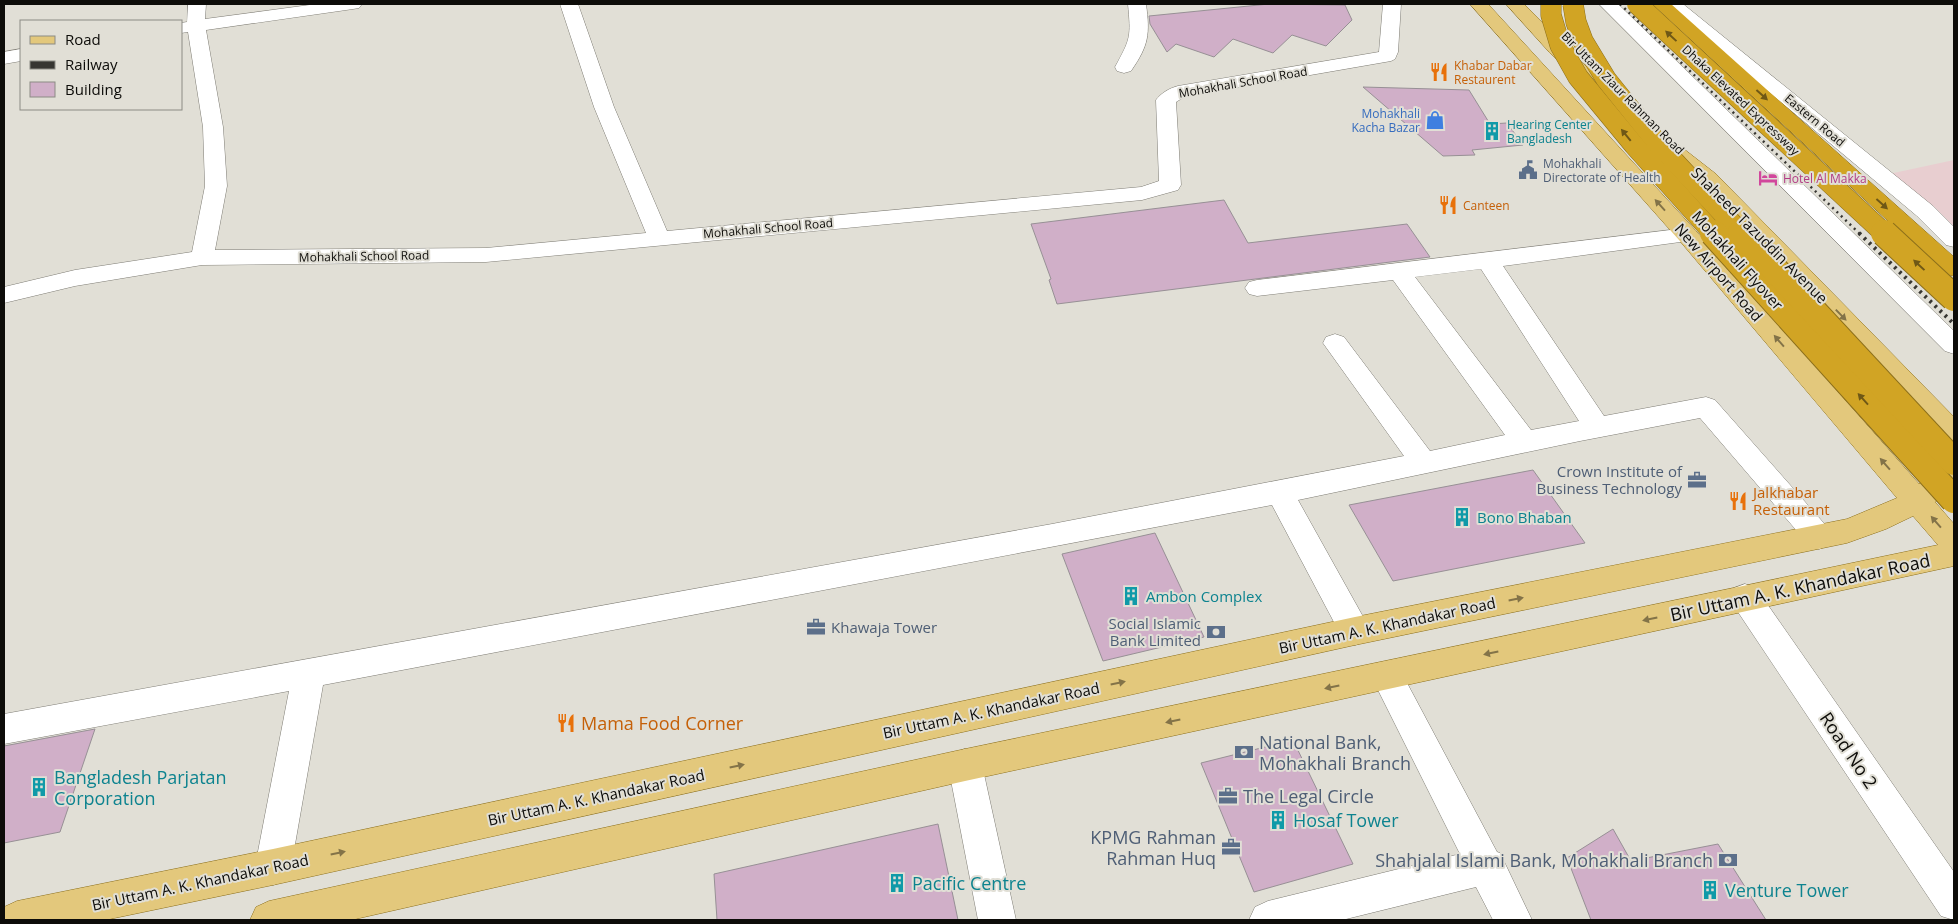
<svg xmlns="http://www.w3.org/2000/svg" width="1958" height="924" font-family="'Open Sans',sans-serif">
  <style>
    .industrial { fill: #e8ced0 }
    .building { fill: #d0afc8; stroke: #979095 }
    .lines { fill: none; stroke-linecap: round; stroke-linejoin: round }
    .minor-casing { stroke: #7e7c74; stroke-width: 1 }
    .major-casing { stroke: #8c6f1b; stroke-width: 1 }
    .highway-casing { stroke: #8c6f1b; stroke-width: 1 }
    .minor { fill: #fff; fill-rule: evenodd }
    .major { fill: #e3c87c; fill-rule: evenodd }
    .highway { fill: #d1a424; fill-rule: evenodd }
    .tram { stroke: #373632; stroke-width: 1 }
    .rail-far1 { stroke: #373632; stroke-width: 2.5; stroke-dasharray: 2 4; stroke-linecap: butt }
    .rail { stroke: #373632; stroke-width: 4; stroke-dasharray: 2.5 4.5; stroke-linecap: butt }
    .highway-bridge-far1-casing { stroke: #8c6f1b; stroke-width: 21; stroke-linecap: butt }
    .highway-bridge-casing { stroke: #8c6f1b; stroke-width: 28; stroke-linecap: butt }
    .highway-bridge-far1 { stroke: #d1a424; stroke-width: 20 }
    .highway-bridge { stroke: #d1a424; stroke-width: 26 }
    .oneway { fill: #6f5816 }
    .oneway2 { fill: #837348 }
    .labels { text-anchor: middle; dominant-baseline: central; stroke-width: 4; stroke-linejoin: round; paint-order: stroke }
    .far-food-label { font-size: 12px; fill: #c56008; stroke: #e1dfd6; text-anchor: start }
    .far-street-label { font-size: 12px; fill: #0d0c09; stroke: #e1dfd6 }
    .far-shop-label { font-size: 12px; fill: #366cbe; stroke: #e1dfd6; text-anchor: end }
    .far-culture-label { font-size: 12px; fill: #0d838f; stroke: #e1dfd6; text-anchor: start }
    .far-service-label { font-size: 12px; fill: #4e5e75; stroke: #e1dfd6; text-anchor: start }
    .far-hotel-label { font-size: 12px; fill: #b23c85; stroke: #e1dfd6; text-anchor: start }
    .street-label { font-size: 15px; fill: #0d0c09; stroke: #e1dfd6 }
    .service-label { font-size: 15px; fill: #4e5e75; stroke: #e1dfd6; text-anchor: end }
    .food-label { font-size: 15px; fill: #c56008; stroke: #e1dfd6; text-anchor: start }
    .culture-label { font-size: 15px; fill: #0d838f; stroke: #e1dfd6; text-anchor: start }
    .near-street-label { font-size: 18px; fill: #0d0c09; stroke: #e1dfd6 }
    .near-food-label { font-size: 18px; fill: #c56008; stroke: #e1dfd6; text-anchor: start }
    .near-service-label { font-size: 18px; fill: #4e5e75; stroke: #e1dfd6; text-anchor: start }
    .near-culture-label { font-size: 18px; fill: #0d838f; stroke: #e1dfd6; text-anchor: start }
  </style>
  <rect width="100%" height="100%" fill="#e1dfd6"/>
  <path class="industrial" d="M1954,160V231L1889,174Z"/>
  <g class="building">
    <path d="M1269,4L1345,5L1352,20L1326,46L1292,35L1273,53L1233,39L1214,57L1176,44L1167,52L1150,24L1149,16Z"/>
    <path d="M1363,87L1469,90L1490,124L1507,123L1523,145L1472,150L1475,155L1443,156Z"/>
    <path d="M1224,200L1248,243L1407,224L1430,257L1057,304L1049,280L1051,279L1031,224Z"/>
    <path d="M1533,470L1585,543L1393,581L1349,505Z"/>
    <path d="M1155,533L1204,637L1103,661L1062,554Z"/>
    <path d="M95,729L60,832L4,843V746Z"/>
    <path d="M1293,740L1353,864L1254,892L1201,763Z"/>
    <path d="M938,824L958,920H717L714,874Z"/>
    <path d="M1613,829L1631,861L1718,844L1766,920H1591L1567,858Z"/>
  </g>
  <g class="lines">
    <g class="minor-casing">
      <g id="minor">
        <path d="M188,4H206L205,19L317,4H362L359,8L353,9L206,30L223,127L227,186L215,250L486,248L646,233L594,107L560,4H578L614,107L667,231L1141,187L1159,181L1156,100C1161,93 1170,88 1178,86L1379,52L1383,4H1401L1398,52L1395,59L1391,61L1184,97L1176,102L1181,185L1178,190L1142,200L486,262L202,265L75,286L4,303V287L75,270L192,252L205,186L203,127L188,32L181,33V23L187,22Z"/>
        <path d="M1128,4H1146C1150,34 1149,45 1131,71L1124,73L1117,71L1115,67C1131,38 1131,37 1128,4Z"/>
        <path d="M1599,4H1618L1954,331V354L1945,351Z"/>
        <path d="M1664,4H1683L1933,206L1954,227V247L1946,245L1917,216Z"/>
        <path d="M21,49V61L4,64V52Z"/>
        <path d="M1687,228L1695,230L1698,235L1695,240L1503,266L1604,416L1706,397L1715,400L1829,529L1834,537L1829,545L1819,549L1809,545L1700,418L1580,441L1298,500L1371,631L1366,641L1355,645L1344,641L1272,505L323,685L291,867L286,880L273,885L260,880L255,867L289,691L4,744V714L1052,524L1404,456L1323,343L1326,337L1335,334L1344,337L1430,451L1505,435L1393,280L1257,296L1249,294L1245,288L1249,282L1257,280ZM1481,269L1579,421L1531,430L1415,277Z"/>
        <path d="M1745,584L1756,588L1954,872V920L1941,916L1734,606L1730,597L1734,588Z"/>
        <path d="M1387,662L1398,666L1497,852L1500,853L1532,920H1493L1476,887L1342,920H1249L1255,907L1268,901L1460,854L1371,676L1376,666Z"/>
        <path d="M965,749L977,754L982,765L1016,920H978L948,765L953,754Z"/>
      </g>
    </g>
    <g class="major-casing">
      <g id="major">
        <path d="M1470,4H1488L1695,230L1919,484L1944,465L1954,462V488L1935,502L1954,524V566L965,781L351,920H250L256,907L269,901L965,749L1938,545L1913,516L1886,529L1847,543L1355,645L273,885L105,920H4V907L17,901L273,849L1355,617L1847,519L1897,498L1679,240Z"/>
        <path d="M1506,4H1524L1578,59L1640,113L1643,117L1640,121L1633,123L1626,121L1595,95L1550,53Z"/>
        <path d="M1664,137L1671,139L1716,174L1954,417V443L1945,440L1700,184L1657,147L1654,143L1657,139Z"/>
      </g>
    </g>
    <g class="highway-casing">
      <path id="highway" d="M1652,4H1671L1954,257V276L1946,274Z"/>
    </g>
    <use href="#minor" class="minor"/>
    <use href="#major" class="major"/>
    <use href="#highway" class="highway"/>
    <path class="tram" d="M1636,4L1676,39L1954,301"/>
    <path class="rail-far1" d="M1620,4L1860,234"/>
    <path class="rail" d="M1859,233L1954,324"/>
    <g class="highway-bridge-far1-casing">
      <g id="highway-bridge-far1">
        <path d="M1551,4V15L1560,45L1578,77L1634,145L1714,234"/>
        <path d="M1573,4L1576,22L1583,41L1606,79L1659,145L1742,234"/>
        <path d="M1637,4L1885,234"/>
      </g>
    </g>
    <g class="highway-bridge-casing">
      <g id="highway-bridge">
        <path d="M1713,233L1954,500"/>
        <path d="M1741,233L1954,462"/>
        <path d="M1884,233L1954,298"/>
      </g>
    </g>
    <use href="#highway-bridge-far1" class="highway-bridge-far1"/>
    <use href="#highway-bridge" class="highway-bridge"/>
  </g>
  <defs><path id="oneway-solid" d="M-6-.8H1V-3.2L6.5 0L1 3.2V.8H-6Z" transform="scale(1.25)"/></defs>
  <g class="oneway">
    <use href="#oneway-solid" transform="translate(1671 36) rotate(-137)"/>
    <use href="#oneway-solid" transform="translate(1762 95) rotate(42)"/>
    <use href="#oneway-solid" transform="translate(1626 135) rotate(-129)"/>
    <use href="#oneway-solid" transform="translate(1882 204) rotate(42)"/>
    <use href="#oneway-solid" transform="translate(1919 265) rotate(-137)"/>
    <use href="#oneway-solid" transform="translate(1863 399) rotate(-132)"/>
  </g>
  <g class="oneway2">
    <use href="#oneway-solid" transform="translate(1660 205) rotate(-132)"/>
    <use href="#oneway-solid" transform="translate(1841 315) rotate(46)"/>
    <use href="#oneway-solid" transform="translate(1779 341) rotate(-131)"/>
    <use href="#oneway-solid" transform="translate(1885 464) rotate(-131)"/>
    <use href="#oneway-solid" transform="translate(1936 522) rotate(-131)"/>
    <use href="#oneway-solid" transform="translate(1516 599) rotate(-11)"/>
    <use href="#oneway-solid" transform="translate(1650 619) rotate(168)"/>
    <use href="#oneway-solid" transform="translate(1491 653) rotate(168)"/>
    <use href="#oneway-solid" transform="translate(1118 683) rotate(-12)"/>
    <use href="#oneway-solid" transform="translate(1332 687) rotate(168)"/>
    <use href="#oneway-solid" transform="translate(1173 721) rotate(168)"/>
    <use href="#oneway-solid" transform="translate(737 766) rotate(-12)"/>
    <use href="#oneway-solid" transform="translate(338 853) rotate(-12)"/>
  </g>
  <defs>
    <g id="restaurant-bare" transform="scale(1.5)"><path d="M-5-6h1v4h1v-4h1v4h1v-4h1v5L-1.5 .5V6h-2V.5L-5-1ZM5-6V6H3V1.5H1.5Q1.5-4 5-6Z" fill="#e8710a" stroke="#e1dfd6" stroke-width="2.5" paint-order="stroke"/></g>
    <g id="shop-bare" transform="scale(1.5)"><path d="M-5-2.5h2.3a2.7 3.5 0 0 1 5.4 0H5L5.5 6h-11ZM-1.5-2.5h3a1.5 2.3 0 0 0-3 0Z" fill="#3f7fe0" stroke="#e1dfd6" stroke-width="2.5" paint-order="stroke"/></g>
    <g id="building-bare" transform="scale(1.5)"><path d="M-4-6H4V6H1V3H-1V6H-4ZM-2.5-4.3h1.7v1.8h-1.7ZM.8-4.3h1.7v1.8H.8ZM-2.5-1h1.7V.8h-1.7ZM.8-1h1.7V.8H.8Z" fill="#0f9aa8" stroke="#e1dfd6" stroke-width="2.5" paint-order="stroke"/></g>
    <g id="civic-bare" transform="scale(1.5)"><path d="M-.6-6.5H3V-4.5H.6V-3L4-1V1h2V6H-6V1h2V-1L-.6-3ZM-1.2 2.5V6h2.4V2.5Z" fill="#5c6f8a" stroke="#e1dfd6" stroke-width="2.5" paint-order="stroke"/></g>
    <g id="hotel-bare" transform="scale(1.5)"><path d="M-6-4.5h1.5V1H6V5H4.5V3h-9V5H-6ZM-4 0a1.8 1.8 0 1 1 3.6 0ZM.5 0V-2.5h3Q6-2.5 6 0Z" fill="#d1479c" stroke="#e1dfd6" stroke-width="2.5" paint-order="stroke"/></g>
    <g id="office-bare" transform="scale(1.5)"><path d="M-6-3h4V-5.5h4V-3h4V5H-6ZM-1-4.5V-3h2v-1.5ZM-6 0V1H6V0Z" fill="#5c6f8a" stroke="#e1dfd6" stroke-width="2.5" paint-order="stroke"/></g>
    <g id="bank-bare" transform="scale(1.5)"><path d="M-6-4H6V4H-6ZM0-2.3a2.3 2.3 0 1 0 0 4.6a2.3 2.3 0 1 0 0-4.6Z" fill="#5c6f8a" stroke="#e1dfd6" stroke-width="2.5" paint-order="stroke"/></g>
  </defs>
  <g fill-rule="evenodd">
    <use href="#restaurant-bare" x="1439" y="72"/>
    <use href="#shop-bare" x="1435" y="120"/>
    <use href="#building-bare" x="1492" y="131"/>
    <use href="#civic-bare" x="1528" y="170"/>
    <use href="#hotel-bare" x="1768" y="178"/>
    <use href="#restaurant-bare" x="1448" y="205"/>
    <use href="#office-bare" x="1697" y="480"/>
    <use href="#restaurant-bare" x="1738" y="501"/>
    <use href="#building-bare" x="1462" y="517"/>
    <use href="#building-bare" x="1131" y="596"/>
    <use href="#office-bare" x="816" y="627"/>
    <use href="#bank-bare" x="1216" y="632"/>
    <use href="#restaurant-bare" x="566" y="723"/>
    <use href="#bank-bare" x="1244" y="752"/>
    <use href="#building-bare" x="39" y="787"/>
    <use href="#office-bare" x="1228" y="796"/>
    <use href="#building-bare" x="1278" y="820"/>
    <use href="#office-bare" x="1231" y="847"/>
    <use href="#bank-bare" x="1728" y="860"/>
    <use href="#building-bare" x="897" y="883"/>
    <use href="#building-bare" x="1710" y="890"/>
  </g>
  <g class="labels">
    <g class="far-food-label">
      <text x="1454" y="65">Khabar Dabar<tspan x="1454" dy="14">Restaurent</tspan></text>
      <text x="1463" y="205">Canteen</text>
    </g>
    <g class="far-street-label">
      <text transform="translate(1243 82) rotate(-10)">Mohakhali School Road</text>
      <text transform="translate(1623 93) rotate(45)">Bir Uttam Ziaur Rahman Road</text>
      <text transform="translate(1741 100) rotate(43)">Dhaka Elevated Expressway</text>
      <text transform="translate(1815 120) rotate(40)">Eastern Road</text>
      <text transform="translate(768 228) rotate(-5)">Mohakhali School Road</text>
      <text transform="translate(364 256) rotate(-1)">Mohakhali School Road</text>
    </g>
    <g class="far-shop-label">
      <text x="1420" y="113">Mohakhali<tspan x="1420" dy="14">Kacha Bazar</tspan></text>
    </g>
    <g class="far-culture-label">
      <text x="1507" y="124">Hearing Center<tspan x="1507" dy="14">Bangladesh</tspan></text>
    </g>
    <g class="far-service-label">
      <text x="1543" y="163">Mohakhali<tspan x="1543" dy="14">Directorate of Health</tspan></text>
    </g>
    <g class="far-hotel-label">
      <text x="1783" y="178">Hotel Al Makka</text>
    </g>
    <g class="street-label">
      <text transform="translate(1760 235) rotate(45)">Shaheed Tazuddin Avenue</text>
      <text transform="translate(1738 260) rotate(48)">Mohakhali Flyover</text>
      <text transform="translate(1719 272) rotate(49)">New Airport Road</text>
      <text transform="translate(1387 625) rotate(-12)">Bir Uttam A. K. Khandakar Road</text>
      <text transform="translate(991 710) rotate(-12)">Bir Uttam A. K. Khandakar Road</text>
      <text transform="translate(596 797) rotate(-12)">Bir Uttam A. K. Khandakar Road</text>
      <text transform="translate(200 882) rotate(-12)">Bir Uttam A. K. Khandakar Road</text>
    </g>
    <g class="service-label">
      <text x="1682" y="471">Crown Institute of<tspan x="1682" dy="17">Business Technology</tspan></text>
      <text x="1201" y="623">Social Islamic<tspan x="1201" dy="17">Bank Limited</tspan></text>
      <text x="831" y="627" text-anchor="start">Khawaja Tower</text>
    </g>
    <g class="food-label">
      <text x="1753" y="492">Jalkhabar<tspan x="1753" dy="17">Restaurant</tspan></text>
    </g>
    <g class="culture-label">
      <text x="1477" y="517">Bono Bhaban</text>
      <text x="1146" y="596">Ambon Complex</text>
    </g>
    <g class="near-street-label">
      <text transform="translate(1800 587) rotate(-12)">Bir Uttam A. K. Khandakar Road</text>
      <text transform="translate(1849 750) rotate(56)">Road No 2</text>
    </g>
    <g class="near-food-label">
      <text x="581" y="723">Mama Food Corner</text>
    </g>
    <g class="near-service-label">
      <text x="1259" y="742">National Bank,<tspan x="1259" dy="21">Mohakhali Branch</tspan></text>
      <text x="1243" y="796">The Legal Circle</text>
      <text x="1216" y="837" text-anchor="end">KPMG Rahman<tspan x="1216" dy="21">Rahman Huq</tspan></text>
      <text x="1713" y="860" text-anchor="end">Shahjalal Islami Bank, Mohakhali Branch</text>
    </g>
    <g class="near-culture-label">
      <text x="54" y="777">Bangladesh Parjatan<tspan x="54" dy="21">Corporation</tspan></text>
      <text x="1293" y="820">Hosaf Tower</text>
      <text x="912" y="883">Pacific Centre</text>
      <text x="1725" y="890">Venture Tower</text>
    </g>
  </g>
  <rect width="1958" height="924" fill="none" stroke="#0d0c09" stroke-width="10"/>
  <rect x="20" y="20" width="162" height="90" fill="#e1dfd6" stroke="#8c8b84"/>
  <rect x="30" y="36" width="25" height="8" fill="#e3c87c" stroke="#8c8b84"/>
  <text x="65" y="45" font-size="15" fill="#0d0c09">Road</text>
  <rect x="30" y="61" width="25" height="8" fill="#373632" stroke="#8c8b84"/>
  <text x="65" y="70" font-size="15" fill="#0d0c09">Railway</text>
  <rect x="30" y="82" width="25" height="15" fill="#d0afc8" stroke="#8c8b84"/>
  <text x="65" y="95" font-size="15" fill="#0d0c09">Building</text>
</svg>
